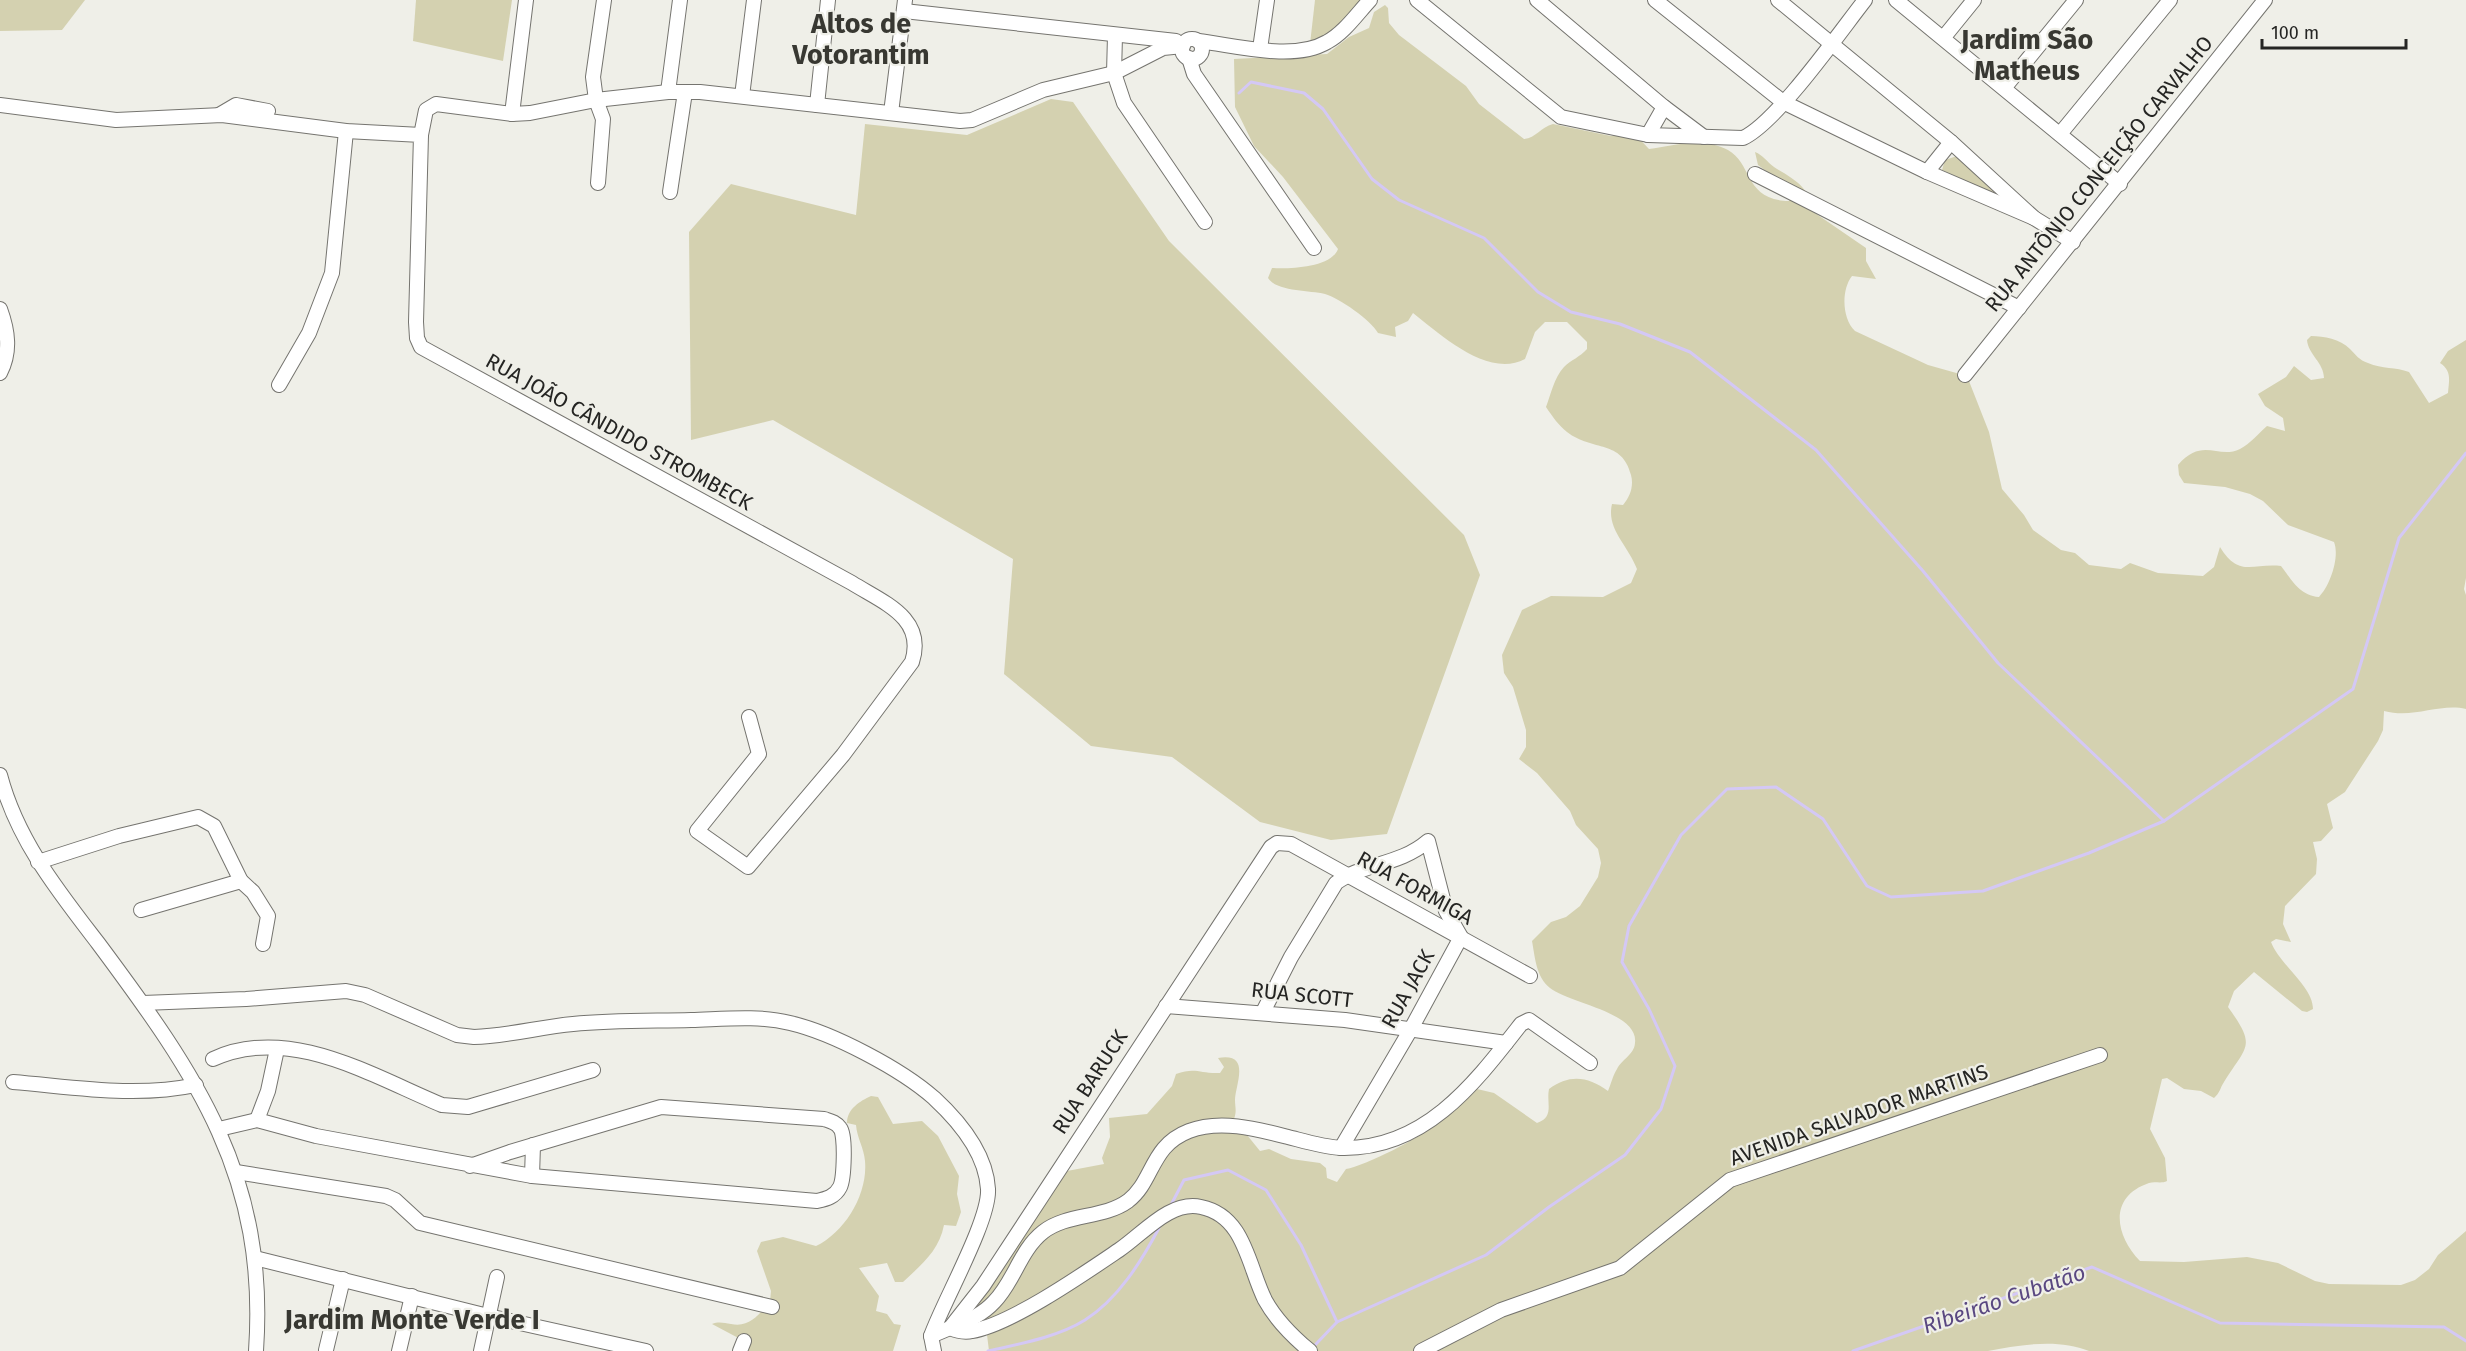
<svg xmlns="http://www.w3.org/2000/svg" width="2466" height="1351" font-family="'Fira Sans',sans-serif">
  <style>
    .green { fill: #d4d1b0 }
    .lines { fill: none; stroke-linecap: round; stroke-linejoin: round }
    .stream { stroke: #d4c8f5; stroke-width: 3 }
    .minor-casing { stroke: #75746f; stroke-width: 16 }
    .minor { stroke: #fff; stroke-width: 14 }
    .labels { text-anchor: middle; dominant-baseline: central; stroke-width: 4.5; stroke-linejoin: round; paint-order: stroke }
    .street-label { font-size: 21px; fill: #252523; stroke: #efefe8 }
    .water-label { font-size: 22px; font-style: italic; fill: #5a4881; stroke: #efefe8 }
    .district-label { font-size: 27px; font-weight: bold; fill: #383832; stroke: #efefe8 }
  </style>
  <rect width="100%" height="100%" fill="#efefe8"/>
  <g class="green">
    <path d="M0,0H85L62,30L0,31Z"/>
    <path d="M416,0H512L503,61L413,41Z"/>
    <path d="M1315,0H1365L1338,30L1310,44Z"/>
    <path d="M1385,5L1388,8L1389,23L1399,35L1466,86L1479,104L1524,139C1536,138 1541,127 1553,124L1611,136L1634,133L1649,149C1674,145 1704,137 1728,150C1753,164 1744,200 1789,201L1792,191L1758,165L1755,152C1763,155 1767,162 1774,167C1793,179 1810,186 1812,211L1866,248V261L1876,279L1852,276C1841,290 1842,319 1855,331L1928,365L1967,376L1989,432L2002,489L2024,515L2033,530L2061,550L2075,553L2089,565L2121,569L2130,563L2158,573L2203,576L2214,567L2220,547C2239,578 2252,563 2281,566C2292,580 2299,595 2319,597C2330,586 2340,557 2334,542L2288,525L2263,501L2250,494L2225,487L2184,483L2179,475L2178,465C2203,436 2218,460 2240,449C2250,444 2259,433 2267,426L2285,431L2283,418L2265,406L2258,394L2286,377L2294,366L2311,380L2324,378C2324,363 2308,354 2307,340L2311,336C2324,336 2340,339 2350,349C2356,355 2359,360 2368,363C2382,369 2396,367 2409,372L2429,403L2448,393C2449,380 2452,371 2440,363L2448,351L2466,340V578L2464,589L2466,595V709C2439,703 2414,719 2384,711L2383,730L2378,741L2345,792L2327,804L2333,828L2321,841L2313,842L2317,859L2316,874L2285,906L2283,924L2291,942L2276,939L2271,942C2279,964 2313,986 2313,1009L2307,1012L2302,1011L2254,972L2234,991L2228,1007C2257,1047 2247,1045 2224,1082C2220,1088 2220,1093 2214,1098L2201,1091L2184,1089L2167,1078L2162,1079L2150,1129L2165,1158L2167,1181C2161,1184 2155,1181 2149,1183C2108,1197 2115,1235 2140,1261L2184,1262L2247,1257L2278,1263L2315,1281L2329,1284L2401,1285L2415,1280L2429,1269L2438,1255L2466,1231V1351H2089C2058,1338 2019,1345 1988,1351H989L984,1310L974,1300L1055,1181L1067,1171L1104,1164L1102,1158L1110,1137L1109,1118L1147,1114L1172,1086L1176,1074C1196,1067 1200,1074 1220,1073L1224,1067L1218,1058C1252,1052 1235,1085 1235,1100C1235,1107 1237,1111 1234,1119L1260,1151L1269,1149L1291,1159L1320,1163L1326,1168L1327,1178L1337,1182L1346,1169C1365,1166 1422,1137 1437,1123C1451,1110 1460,1099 1477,1089L1494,1093L1537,1123C1555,1117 1546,1103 1549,1089C1569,1074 1588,1076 1608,1091C1611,1084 1613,1075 1617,1069C1622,1059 1634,1055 1635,1043C1639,1012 1568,1003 1550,988C1536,977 1535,957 1532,941L1551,922L1566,917L1580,906L1598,877L1601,863L1598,849L1576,825L1570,811L1537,773L1519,759L1526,747V730L1513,687L1504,673L1502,655L1522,610L1551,596L1603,597L1631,583L1637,569C1628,545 1606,529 1612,504L1623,505C1630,497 1634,486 1631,475C1622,439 1593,452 1567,432C1559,426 1552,416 1546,407C1551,394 1554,378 1564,367C1571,360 1580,357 1587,349V342L1567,322H1545L1535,332L1525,359C1488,379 1440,334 1413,313L1408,321L1395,327L1396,337L1378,333C1371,320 1339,298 1325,294C1309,290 1277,292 1268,278L1272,268C1288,269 1331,268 1338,249L1283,177L1254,146L1235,107L1234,59L1327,54L1349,37L1369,28L1374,12Z"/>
    <path d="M1051,99L1073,102L1169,241L1464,535L1480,575L1387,834L1331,840L1260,822L1172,757L1091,746L1004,674L1013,559L773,420L691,440L689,232L731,184L856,215L865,124L967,135Z"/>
    <path d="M1957,156L2016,204L1942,170L1945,160Z"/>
    <path d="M871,1096L878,1097L893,1124L922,1121L938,1136L959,1176L957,1194L961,1212L956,1226L944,1225C939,1251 921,1265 903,1282H895L887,1263L859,1268L879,1296L876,1311L887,1314L894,1324L901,1325L893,1351H749L744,1341L712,1324C719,1321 724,1323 731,1324C750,1328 759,1314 770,1302L771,1291L757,1251L761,1242L783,1237L816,1246C845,1232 868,1194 865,1161C864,1148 857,1138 856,1125L847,1123C847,1109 860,1101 871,1096Z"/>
  </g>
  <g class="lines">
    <g class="stream">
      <path d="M1239,93L1251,82L1304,93L1323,109L1372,179L1399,200L1484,238L1538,292L1571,312L1620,324L1690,352L1816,450L1923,571L1998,663L2164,821L2089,853L1983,891L1891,897L1867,886L1823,819L1776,787L1727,789L1681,835L1629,926L1622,962L1649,1009L1675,1066L1661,1109L1625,1155L1549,1207L1486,1255L1337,1322"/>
      <path d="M2164,821L2353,689L2399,538L2466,453"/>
      <path d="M1172,1203L1184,1180L1228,1170L1266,1190L1301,1245L1337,1322L1316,1344"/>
      <path d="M988,1351C1019,1344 1058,1337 1085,1320C1118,1299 1141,1262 1159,1228"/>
      <path d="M1853,1351L2092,1267L2220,1323L2444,1327L2466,1341"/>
    </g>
    <g class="minor-casing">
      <g id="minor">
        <path d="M1417,0L1561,117L1648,135L1743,138C1777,122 1839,33 1865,0"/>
        <path d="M1537,0L1664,107L1704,137"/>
        <path d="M1655,0L1783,102L1927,172L2034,218"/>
        <path d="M1778,0L1951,142L2034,218L2073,242"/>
        <path d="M1896,0L2120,184"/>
        <path d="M904,11L1176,41"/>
        <path d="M1115,36L1114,73L1124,103L1205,222"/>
        <path d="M1944,37L1974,0"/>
        <circle cx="1192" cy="49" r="10"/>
        <path d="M1198,41C1235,45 1293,62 1327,42C1344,33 1357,14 1370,0"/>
        <path d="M1260,49L1267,0"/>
        <path d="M1189,58L1194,74L1314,248"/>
        <path d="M2005,87L2076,0"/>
        <path d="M668,92L680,0"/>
        <path d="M742,96L754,0"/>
        <path d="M0,105L116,120L222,115L346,131L421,135L416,322L417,338L421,347L852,583C884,603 926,618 912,662L843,755L748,867L697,831L759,754L749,717"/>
        <path d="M817,105L828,0"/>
        <path d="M891,113L905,0"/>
        <path d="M512,114L526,0"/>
        <path d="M219,115L236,105L268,111"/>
        <path d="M2060,134L2170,0"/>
        <path d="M421,135L426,110L436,104L512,114L530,113L596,100L668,92H700L960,121L972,120L1043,90L1114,73L1163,48L1183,46"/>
        <path d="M1648,135L1664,107"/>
        <path d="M1927,172L1951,142"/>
        <path d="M1755,174L2019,308"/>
        <path d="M598,183L603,119L596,100L593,77L604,0"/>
        <path d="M670,192L685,92"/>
        <path d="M0,309C8,331 11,352 0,373"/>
        <path d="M1965,375L2265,0"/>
        <path d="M279,385L309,333L332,273L346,131"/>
        <path d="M0,775C17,840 58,891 98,943C197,1076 268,1177 256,1351"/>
        <path d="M38,862L119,836L198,817L214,826L241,881L253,892L268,916L263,944"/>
        <path d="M141,910L241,881"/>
        <path d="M143,1003L246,999L346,991L365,995L457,1035L474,1037C508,1036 540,1027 573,1024C612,1020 652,1021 691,1020C724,1019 758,1015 790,1023C833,1033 901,1069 934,1098C960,1122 986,1153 988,1189C990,1220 943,1302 931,1336L934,1351"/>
        <path d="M1166,1006L1345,1020L1506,1043"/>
        <path d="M1263,1012L1291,957L1336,883C1362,863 1399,866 1428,841L1446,911L1461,937L1411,1029L1341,1148"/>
        <path d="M213,1059C289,1024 372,1076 442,1105L468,1107L593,1070"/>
        <path d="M13,1082C74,1087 135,1098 196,1085"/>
        <path d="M257,1120L268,1091L277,1049"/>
        <path d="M219,1129L257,1120L316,1136L532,1176L817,1201C826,1199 835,1197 840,1187C844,1179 846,1135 840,1128C836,1122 830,1121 824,1119L661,1107L510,1152L470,1166"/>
        <path d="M236,1172L386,1196L395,1200L420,1223L772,1307"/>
        <path d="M532,1176L533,1145"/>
        <path d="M255,1258L488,1316L646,1351"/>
        <path d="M950,1328C957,1331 964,1333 972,1331C1010,1325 1085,1273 1119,1250C1143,1234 1170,1200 1201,1207C1245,1216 1248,1266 1265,1300C1276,1320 1292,1336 1310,1351"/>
        <path d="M951,1328C967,1321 982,1315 994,1302C1014,1282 1020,1250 1043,1232C1067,1213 1103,1219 1128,1201C1154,1181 1150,1146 1189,1131C1220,1119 1257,1129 1288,1137C1304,1141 1324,1147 1341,1148C1425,1150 1475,1083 1521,1024L1529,1020L1590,1063"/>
        <path d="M931,1336L950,1328L983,1286L1271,847L1277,843L1291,844L1530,976"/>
        <path d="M326,1350L343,1279"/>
        <path d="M399,1351L412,1296"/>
        <path d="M481,1351L497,1277"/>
        <path d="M740,1351L744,1341"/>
        <path d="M1421,1351L1501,1310L1620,1268L1730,1180L2100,1055"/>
      </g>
    </g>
    <use href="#minor" class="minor"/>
  </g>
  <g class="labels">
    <g class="street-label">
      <text transform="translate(2099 174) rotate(-51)">RUA ANTÔNIO CONCEIÇÃO CARVALHO</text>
      <text transform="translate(619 432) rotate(29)">RUA JOÃO CÂNDIDO STROMBECK</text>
      <text transform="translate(1415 888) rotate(29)">RUA FORMIGA</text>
      <text transform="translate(1408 989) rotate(-61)">RUA JACK</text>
      <text transform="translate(1302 995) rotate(6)">RUA SCOTT</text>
      <text transform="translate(1090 1082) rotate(-57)">RUA BARUCK</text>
      <text transform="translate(1859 1115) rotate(-19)">AVENIDA SALVADOR MARTINS</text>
    </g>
    <g class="water-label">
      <text transform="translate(2004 1299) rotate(-19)">Ribeirão Cubatão</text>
    </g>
    <g class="district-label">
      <text x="861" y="24">Altos de<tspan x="861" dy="31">Votorantim</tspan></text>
      <text x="2027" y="40">Jardim São<tspan x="2027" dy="31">Matheus</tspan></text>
      <text x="412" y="1320">Jardim Monte Verde I</text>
    </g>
  </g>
  <path d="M2262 39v9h144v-9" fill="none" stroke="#252523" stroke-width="3"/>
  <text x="2271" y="39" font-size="18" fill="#252523" stroke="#efefe8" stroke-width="4.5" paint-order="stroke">100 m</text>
</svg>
